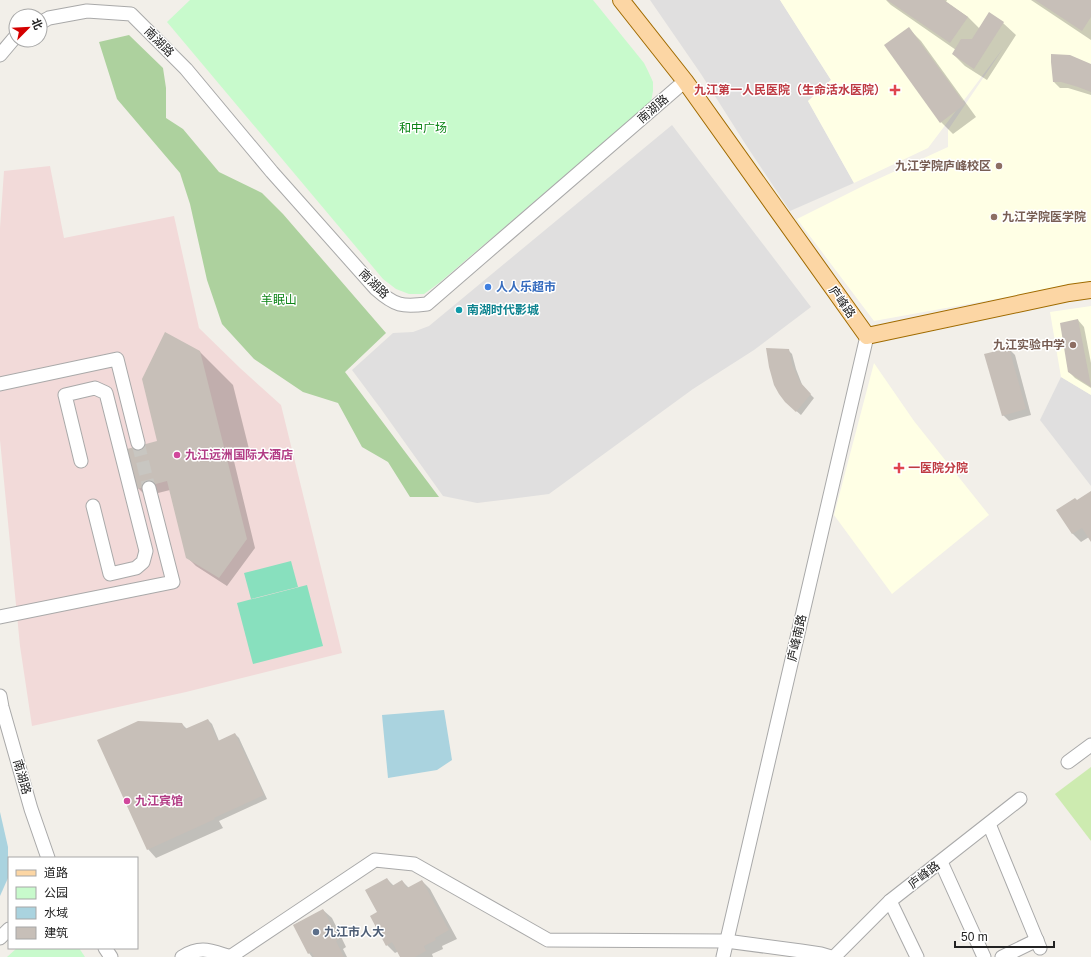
<svg xmlns="http://www.w3.org/2000/svg" width="1091" height="957" font-family="Helvetica,'Noto Sans SC',sans-serif">
  <style>
    .residential { fill: #e0dfdf }
    .commercial { fill: #f2dad9 }
    .education { fill: #ffffe5 }
    .grass { fill: #cdebb0 }
    .forest { fill: #add19e }
    .park { fill: #c8facc }
    .pitch { fill: #88e0be }
    .water { fill: #aad3df }
    .shadow { fill: #0003 }
    .building { fill: #c7bfb8 }
    .lines { fill: none; stroke-linecap: round; stroke-linejoin: round }
    .minor-tunnel { stroke: #c8c6c1; stroke-width: 13; stroke-dasharray: 13 6; stroke-linecap: butt }
    .minor-casing { stroke: #a9a9a9; stroke-width: 15 }
    .major-casing { stroke: #a06b00; stroke-width: 18 }
    .minor { stroke: #fff; stroke-width: 13 }
    .major { stroke: #fcd6a4; stroke-width: 16 }
    .health-dot { fill: #e0444e; stroke: #fff; stroke-width: 1.5 }
    .education-dot { fill: #8d6e63; stroke: #fff; stroke-width: 1.5 }
    .shop-dot { fill: #3f7fe0; stroke: #fff; stroke-width: 1.5 }
    .culture-dot { fill: #0f9aa8; stroke: #fff; stroke-width: 1.5 }
    .hotel-dot { fill: #d1479c; stroke: #fff; stroke-width: 1.5 }
    .service-dot { fill: #5c6f8a; stroke: #fff; stroke-width: 1.5 }
    .labels { text-anchor: middle; dominant-baseline: central; stroke-width: 3; stroke-linejoin: round; paint-order: stroke }
    .street-label { font-size: 12px; fill: #222; stroke: #fff }
    .health-label { font-size: 12px; font-weight: bold; fill: #be3a42; stroke: #fff; text-anchor: end }
    .park-label { font-size: 12px; fill: #0c8416; stroke: #fff }
    .education-label { font-size: 12px; font-weight: bold; fill: #785e54; stroke: #fff; text-anchor: end }
    .shop-label { font-size: 12px; font-weight: bold; fill: #366cbe; stroke: #fff; text-anchor: start }
    .culture-label { font-size: 12px; font-weight: bold; fill: #0d838f; stroke: #fff; text-anchor: start }
    .hotel-label { font-size: 12px; font-weight: bold; fill: #b23c85; stroke: #fff; text-anchor: start }
    .service-label { font-size: 12px; font-weight: bold; fill: #4e5e75; stroke: #fff; text-anchor: start }
  </style>
  <rect width="100%" height="100%" fill="#f2efe9"/>
  <g class="residential">
    <path d="M650,0H780L831,80L808,101L854,183L790,211L746,145L701,74Z"/>
    <path d="M672,125L811,307L754,350L693,389L549,494L477,503L443,496L381,409L352,370L393,333L413,332L429,326Z"/>
    <path d="M1061,377L1091,395V486L1040,420Z"/>
  </g>
  <path class="commercial" d="M50,166L64,238L174,216L199,328L240,368L281,405L342,653L186,692L32,726L20,646L0,440V228L4,171Z"/>
  <g class="education">
    <path d="M780,0H1091V282L874,321L797,219L867,184L948,147V130L1004,47L928,148L854,183L808,101L831,80Z"/>
    <path d="M1091,306V395L1061,377L1050,312Z"/>
    <path d="M874,363L914,421L989,515L892,594L834,515Z"/>
  </g>
  <path class="grass" d="M1091,767V841L1055,794Z"/>
  <path class="forest" d="M129,35L163,68L166,88V118L183,129L219,172L262,193L283,214L386,333L345,372L439,497H410L388,462L362,447L338,403L303,392L254,359L222,324L207,280L190,204L180,173L117,99L99,42Z"/>
  <g class="park">
    <path d="M190,0H593L644,63L648,71L653,82V91L651,102L439,283L424,294H409L396,289L383,279L167,22Z"/>
    <path d="M17,948H79L85,957H7Z"/>
  </g>
  <g class="pitch">
    <path d="M291,561L298,587L251,599L244,573Z"/>
    <path d="M307,585L323,646L253,664L237,603Z"/>
  </g>
  <g class="water">
    <path d="M444,710L452,760L437,770L388,778L382,715Z"/>
    <path d="M0,812L8,847V878L0,896Z"/>
  </g>
  <g class="shadow">
    <path d="M886,0H947L946,2L968,17L980,29L1003,23L1016,35L987,80L965,66L953,54L956,50L891,5Z"/>
    <path d="M1031,0H1091V40Z"/>
    <path d="M908,28L921,41L976,117L953,134L941,122Z"/>
    <path d="M1091,65V95L1068,88H1060L1054,82Z"/>
    <path d="M1078,320L1084,327L1091,363V388L1075,378L1069,372Z"/>
    <path d="M1009,349L1015,355L1031,415L1009,421L1003,415Z"/>
    <path d="M788,350L792,354L796,369L803,387L814,398L801,415L786,402Z"/>
    <path d="M200,352L233,385L250,453L233,457L255,548L227,586L196,566L187,557L170,490L146,496L138,488Z"/>
    <path d="M1091,493V540L1089,537L1081,542L1073,534L1058,511L1078,501Z"/>
    <path d="M208,720L212,724L219,741L235,734L239,738L267,799L219,821L223,828L156,858L148,849L182,724L188,730Z"/>
    <path d="M387,879L394,886L402,881L409,888L422,881L430,889L457,939L442,946L443,949L432,954L433,957H402L399,951L395,953L387,945L378,913Z"/>
    <path d="M323,910L332,918L346,947L343,949L347,957H312L309,953L294,925Z"/>
  </g>
  <g class="building">
    <path d="M887,0H944L968,17L950,43Z"/>
    <path d="M1035,0H1091V17L1082,31Z"/>
    <path d="M989,12L1004,22L974,69L952,54L961,39H972Z"/>
    <path d="M909,27L965,104L940,123L884,45Z"/>
    <path d="M1051,54L1070,55L1091,64V92L1078,87L1061,82H1053L1051,62Z"/>
    <path d="M1078,319L1091,386V387L1068,372L1060,323Z"/>
    <path d="M165,332L200,351L247,539L219,578L186,558L167,481L137,489L127,449L157,441L142,379Z"/>
    <path d="M766,348L789,349L792,364L800,382L811,394L796,412L785,402L779,394L774,385L769,367Z"/>
    <path d="M1009,348L1026,409L1002,416L984,354Z"/>
    <path d="M1091,491V542L1082,528L1072,534L1056,510L1075,498L1077,500Z"/>
    <path d="M208,719L218,741L235,733L264,795L214,818L215,819L147,850L97,740L138,721L182,723L185,729Z"/>
    <path d="M387,878L392,886L402,880L407,888L422,880L449,930L435,938L436,940L424,946L426,951L415,957H400L392,942L386,946L370,916L377,912L365,890Z"/>
    <path d="M323,909L339,939L336,941L344,957H314L311,952L308,954L293,925Z"/>
  </g>
  <g class="lines">
    <path class="minor-tunnel" d="M138,443L149,488"/>
    <g class="minor-casing">
      <g id="minor">
        <path d="M40,23L49,18L87,11L131,14L186,69L272,172L376,289C395,306 402,307 427,304L685,81"/>
        <path d="M0,55L16,36"/>
        <path d="M0,384L117,359L138,443"/>
        <path d="M81,461L65,395L95,388L106,393L146,551L143,562L136,568L110,574L93,506"/>
        <path d="M0,617L173,582L149,488"/>
        <path d="M0,696L2,707L31,809L48,858"/>
        <path d="M1068,762L1091,745"/>
        <path d="M989,824L1040,948"/>
        <path d="M941,862L984,957"/>
        <path d="M890,901L917,957"/>
        <path d="M0,938L9,929"/>
        <path d="M105,948L111,957"/>
        <path d="M182,957C201,945 211,951 231,957"/>
        <path d="M230,957L375,860L414,864L548,940L726,941L801,951L821,954L831,957"/>
        <path d="M723,957L867,336"/>
        <path d="M834,957L890,901L1020,799"/>
        <path d="M1002,957L1037,940"/>
      </g>
    </g>
    <g class="major-casing">
      <path id="major" d="M621,0L685,81L867,336L1069,293L1091,290"/>
    </g>
    <use href="#minor" class="minor"/>
    <use href="#major" class="major"/>
  </g>
  <g class="health-dot">
    <path d="M893 84h4v4h4v4h-4v4h-4v-4h-4v-4h4z"/>
    <path d="M897 462h4v4h4v4h-4v4h-4v-4h-4v-4h4z"/>
  </g>
  <g class="education-dot">
    <circle cx="999" cy="166" r="4"/>
    <circle cx="994" cy="217" r="4"/>
    <circle cx="1073" cy="345" r="4"/>
  </g>
  <circle class="shop-dot" cx="488" cy="287" r="4"/>
  <circle class="culture-dot" cx="459" cy="310" r="4"/>
  <g class="hotel-dot">
    <circle cx="177" cy="455" r="4"/>
    <circle cx="127" cy="801" r="4"/>
  </g>
  <circle class="service-dot" cx="316" cy="932" r="4"/>
  <g class="labels">
    <g class="street-label">
      <text transform="translate(159 42) rotate(45)">南湖路</text>
      <text transform="translate(653 109) rotate(-41)">南湖路</text>
      <text transform="translate(374 284) rotate(44)">南湖路</text>
      <text transform="translate(842 302) rotate(54)">庐峰路</text>
      <text transform="translate(797 638) rotate(-77)">庐峰南路</text>
      <text transform="translate(22 777) rotate(74)">南湖路</text>
      <text transform="translate(924 875) rotate(-38)">庐峰路</text>
    </g>
    <g class="health-label">
      <text x="886" y="90">九江第一人民医院（生命活水医院）</text>
      <text x="908" y="468" text-anchor="start">一医院分院</text>
    </g>
    <g class="park-label">
      <text x="423" y="128">和中广场</text>
      <text x="279" y="300">羊眠山</text>
    </g>
    <g class="education-label">
      <text x="991" y="166">九江学院庐峰校区</text>
      <text x="1002" y="217" text-anchor="start">九江学院医学院</text>
      <text x="1065" y="345">九江实验中学</text>
    </g>
    <g class="shop-label">
      <text x="496" y="287">人人乐超市</text>
    </g>
    <g class="culture-label">
      <text x="467" y="310">南湖时代影城</text>
    </g>
    <g class="hotel-label">
      <text x="185" y="455">九江远洲国际大酒店</text>
      <text x="135" y="801">九江宾馆</text>
    </g>
    <g class="service-label">
      <text x="324" y="932">九江市人大</text>
    </g>
  </g>
  <rect x="8" y="857" width="130" height="92" fill="#ffffff" stroke="#a7a7a7"/>
  <rect x="16" y="870" width="20" height="6" fill="#fcd6a4" stroke="#a7a7a7"/>
  <text x="44" y="877" font-size="12" fill="#222222">道路</text>
  <rect x="16" y="887" width="20" height="12" fill="#c8facc" stroke="#a7a7a7"/>
  <text x="44" y="897" font-size="12" fill="#222222">公园</text>
  <rect x="16" y="907" width="20" height="12" fill="#aad3df" stroke="#a7a7a7"/>
  <text x="44" y="917" font-size="12" fill="#222222">水域</text>
  <rect x="16" y="927" width="20" height="12" fill="#c7bfb8" stroke="#a7a7a7"/>
  <text x="44" y="937" font-size="12" fill="#222222">建筑</text>
  <g transform="translate(28 28) rotate(66)"><circle r="19" fill="#ffffff" stroke="#a7a7a7"/>
  <path d="M0-3L7 15L0 10L-7 15Z" fill="#d40000"/>
  <text y="-6" font-size="11" font-weight="bold" text-anchor="middle" fill="#222222">北</text>
  </g>
  <path d="M955 941v6h99v-6" fill="none" stroke="#222222" stroke-width="2"/>
  <text x="961" y="941" font-size="12" fill="#222222" stroke="#ffffff" stroke-width="3" paint-order="stroke">50 m</text>
</svg>
